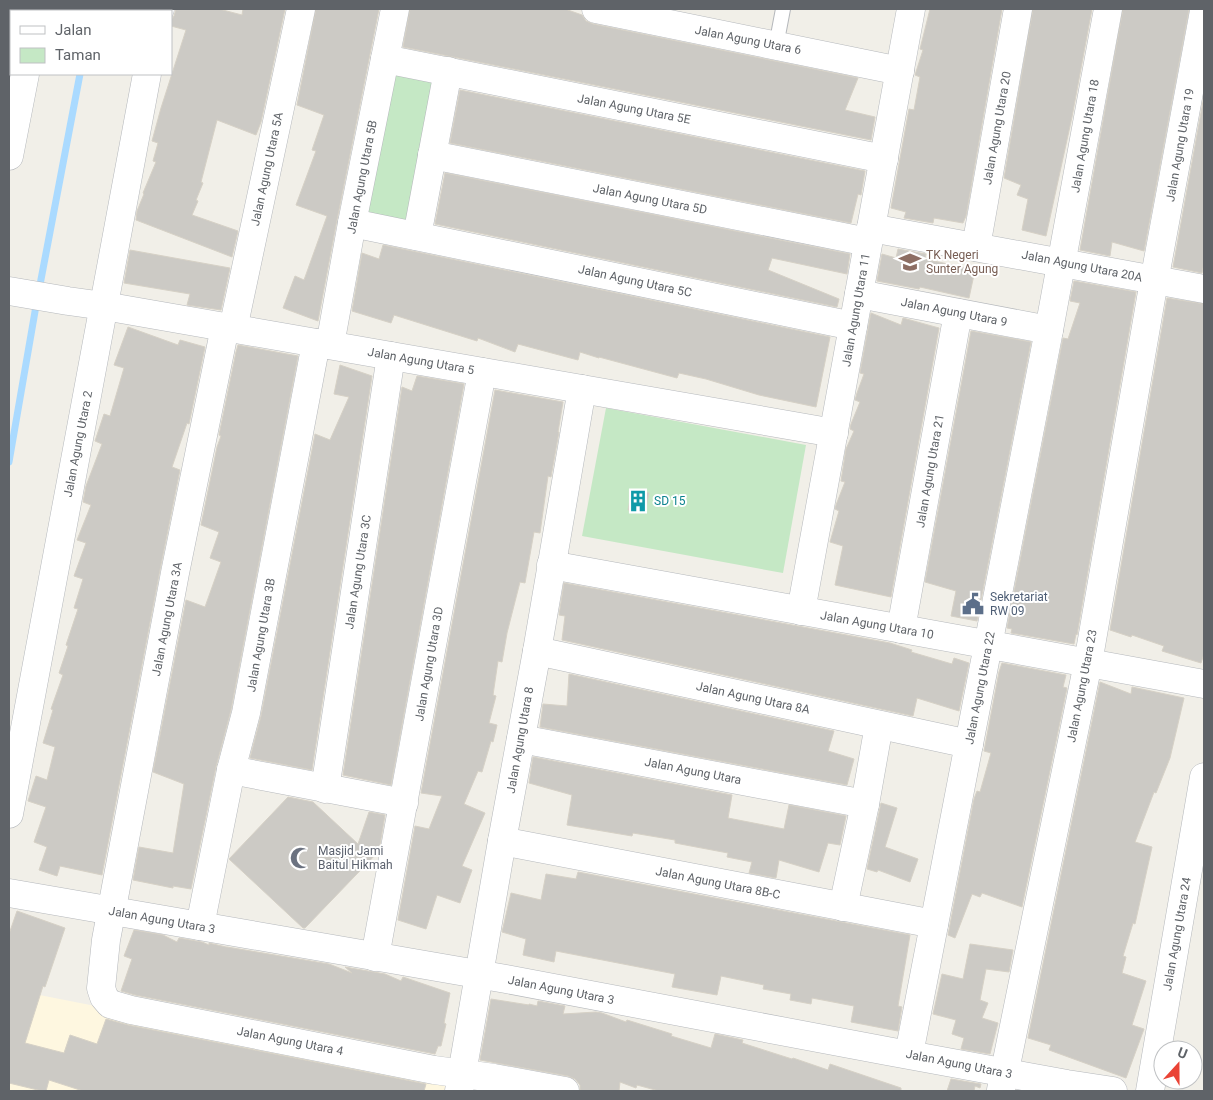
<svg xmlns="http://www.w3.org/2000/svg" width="1213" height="1100" font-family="Roboto,sans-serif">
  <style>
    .commercial { fill: #fef7e0 }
    .green { fill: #c5e8c5 }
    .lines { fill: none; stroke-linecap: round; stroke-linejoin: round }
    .stream { stroke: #aadaff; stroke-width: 7 }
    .building { fill: #cccac5; stroke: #d6d1c6 }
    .lane-casing { stroke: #b5b8bc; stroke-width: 16 }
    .street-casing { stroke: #b5b8bc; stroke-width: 29 }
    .lane { stroke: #fff; stroke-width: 14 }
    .street { stroke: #fff; stroke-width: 28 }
    .labels { text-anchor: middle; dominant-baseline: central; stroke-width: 4; stroke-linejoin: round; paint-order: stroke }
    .street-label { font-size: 12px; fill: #5f6368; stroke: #fff }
    .education-label { font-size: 12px; fill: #785e54; stroke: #fff; text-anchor: start }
    .culture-label { font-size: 12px; fill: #0d838f; stroke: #fff; text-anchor: start }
    .service-label { font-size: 12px; fill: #4e5e75; stroke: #fff; text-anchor: start }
    .worship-label { font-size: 12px; fill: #5b616d; stroke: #fff; text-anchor: start }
  </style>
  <rect width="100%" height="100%" fill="#f1efe8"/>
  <path class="commercial" d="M9,989L527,1091H9Z"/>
  <g class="green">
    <path d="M389,74L438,84L411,226L362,216Z"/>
    <path d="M606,408L806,445L783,573L582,536Z"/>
  </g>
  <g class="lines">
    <g class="stream">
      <path d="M92,11V9"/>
      <path d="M39,290L80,74"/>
      <path d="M9,462L37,300"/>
    </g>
  </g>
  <g class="building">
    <path d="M176,9H219L242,15L243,9H285L261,122L256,135L217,120L201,182L203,183L196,200L198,201L192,215L238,231L232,257L136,220L137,211L144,194L143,193L156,162L153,161L158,143L152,141L161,108L186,30L171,26V20L174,16Z"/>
    <path d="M316,9H379L337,220L318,321L283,308L295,276L304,280L327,216L296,205L316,151L312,150L324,115L297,105Z"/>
    <path d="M410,9H565L582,15L586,21L593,24L858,78L845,110L875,117L871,140L403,47Z"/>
    <path d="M930,9H1002L966,216L963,223L934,218L933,223L904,218L906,212L891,208L909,109L914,110L920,77L915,75L923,50L920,49Z"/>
    <path d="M1033,9H1092L1072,117L1046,236L1022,230L1028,199L1017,195L1021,185L1004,178Z"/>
    <path d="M1123,9H1189L1144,251L1112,242L1110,256L1080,250Z"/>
    <path d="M460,90L865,171L861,195L858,194L851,223L450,143Z"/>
    <path d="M1204,96V263L1202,273L1173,267Z"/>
    <path d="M445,173L850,254L847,274L772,258L768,270L839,299L837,307L435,224Z"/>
    <path d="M383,245L830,337L816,407L759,395L706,379L679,373L677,378L599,357V358L580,352L578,360L518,344L515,352L478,338L477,341L394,315L391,323L352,311L362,253L379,259Z"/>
    <path d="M898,249L926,254L925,259L975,270L969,298L920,287L919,289L877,281L882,254L896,258Z"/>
    <path d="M130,250L230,268L221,310L187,305L190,294L124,283Z"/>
    <path d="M1074,281L1136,292L1077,635L1076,634L1074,644L1011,633L1012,629L1007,628L1063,338L1068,339L1080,303L1070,301Z"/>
    <path d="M1167,298L1204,304V654L1201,663L1162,651L1164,646L1132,635L1131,637L1110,630Z"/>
    <path d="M871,313L901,325L903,318L939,328L891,597L835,585L843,546L830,542L839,511L835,509L836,505L845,482L841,481L846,449L854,431L850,429L851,424L860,402L855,400L857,393L864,374L860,373Z"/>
    <path d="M128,327L178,345L180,340L205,347L189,424L187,423L172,467L180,470L160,570L102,875L60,866L57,876L39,870L47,847L34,842L46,807L28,801L36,776L47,780L55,747L43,743L53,710L51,709L63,675L59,673L68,646L66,645L78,609L74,608L83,579L74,576L86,543L77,540L91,505L83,502L86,486L102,444L95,441L104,414L110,416L124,368L114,365Z"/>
    <path d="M971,331L1031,342L977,621L951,616L956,591L925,582Z"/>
    <path d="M238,345L298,356L231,710L216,767L191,889L173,886V888L133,880L139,847L173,853L184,784L153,772L186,600L205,607L221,562L210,558L219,532L201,525L217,447L221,436L219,435L236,352Z"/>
    <path d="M340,365L372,376L312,770L250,758L261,716L315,434L330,440L349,397L334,394Z"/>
    <path d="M417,376L464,384L391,785L343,775L402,387L412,391Z"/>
    <path d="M495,390L563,402L558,432H559L551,477L548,476L540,533L534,532L525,583L520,582L507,633L502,662L498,661L493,695L496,696L489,723L497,725L493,742L491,741L482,772L478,771L464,804L485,813L462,866L472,870L460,903L437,895L426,929L398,920L415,826L429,829L442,796L421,793Z"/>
    <path d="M632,490L649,493L645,513L628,510Z"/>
    <path d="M564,583L890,643L912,650L911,652L952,664L954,658L969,663L959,711L917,698L913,716L562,640L565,616L559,615Z"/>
    <path d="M1002,663L1066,675L1063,687L1067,688L1022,907L982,893L980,897L972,894L955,938L948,935L974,799L977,791L980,792L991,753L984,751L999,672Z"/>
    <path d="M569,674L834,731L828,751L854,759L847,785L540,727L543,704L567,706Z"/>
    <path d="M1100,682L1131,694L1132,687L1184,698L1170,758L1156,793L1154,792L1135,842L1152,847L1135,924L1133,923L1123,956L1126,957L1122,973L1146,981L1132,1025L1144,1029L1126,1078L1049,1050L1051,1045L1028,1038Z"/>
    <path d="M533,757L732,795L728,818L784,829L789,805L846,816L840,845L828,843L819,872L779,860L776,878L749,873L752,862L727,857L728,853L675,843V840L633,833L632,836L567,825L572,795L529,783Z"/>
    <path d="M288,797L313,802L358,844L369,812L385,815L379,851L305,928H303L229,859Z"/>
    <path d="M881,803L897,808L885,847L918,859L910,882L878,870L877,872L867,869Z"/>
    <path d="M578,872L910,935L898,1006L902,1007L898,1031L851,1022L854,1006L812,998L811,1004L790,1000L791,994L763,989L764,985L721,976L717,995L672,987L675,974L556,951L554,962L523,955L526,939L502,932L511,893L541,900L546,874L576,879Z"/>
    <path d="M17,911L65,928L45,987L43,986L25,1043L64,1053L70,1035L97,1044L106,1019L128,1025L426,1084L424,1091H83L49,1080L46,1091H42L9,1083V934Z"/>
    <path d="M134,930L163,935L177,942L179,938L202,942L209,945V943L226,947H227L329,964L352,973L345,967L385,974L401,981L403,977L450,993L444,1023L446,1024L441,1046H438L435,1054L135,995L121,991L132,959L124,956Z"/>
    <path d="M970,944L1013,950L1009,972L986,969L980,1000L988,1003L982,1018L998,1023L990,1054L961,1049L964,1038L952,1034L956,1020L933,1014L942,974L963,979Z"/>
    <path d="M491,999L529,1005V1004L537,1006L538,1001L565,1006L563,1014L596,1012L602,1013L626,1022L627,1020L672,1034L671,1036L711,1048L715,1034L743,1040L742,1043L792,1059L793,1058L828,1070L830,1064L901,1088V1091H659L637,1085L636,1088L620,1082L619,1091H580V1085L575,1079L568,1076L480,1060Z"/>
    <path d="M951,1079L981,1084L980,1088L975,1086L974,1091H947Z"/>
  </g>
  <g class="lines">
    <g class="lane-casing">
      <path id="lane" d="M776,46L783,9"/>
    </g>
    <g class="street-casing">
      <g id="street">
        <path d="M596,9L900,71"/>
        <path d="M38,11L39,9"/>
        <path d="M159,11L160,9"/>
        <path d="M385,59L884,159"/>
        <path d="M432,155L868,242"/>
        <path d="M9,156L25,74"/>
        <path d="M352,223L853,326"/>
        <path d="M871,228L1204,289"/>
        <path d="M417,236L448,71"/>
        <path d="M976,247L1018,9"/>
        <path d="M9,291L68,301L104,306L834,433"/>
        <path d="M859,294L1049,330"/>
        <path d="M225,327L175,573L106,940L101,988L104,997L110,1004L131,1010L434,1070L494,1078L565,1091"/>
        <path d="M233,329L301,9"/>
        <path d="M330,345L352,223L395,9"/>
        <path d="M551,565L1204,684"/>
        <path d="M801,611L911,9"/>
        <path d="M901,629L958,313"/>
        <path d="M537,651L969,744"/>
        <path d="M521,739L865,804"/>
        <path d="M231,770L404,803"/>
        <path d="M325,789L391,356"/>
        <path d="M9,814L147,74"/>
        <path d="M502,841L934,924"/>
        <path d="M9,893L506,979L887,1051L1067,1084L1113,1091"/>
        <path d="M843,907L865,804L879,725"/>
        <path d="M200,926L231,770L246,713L316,343"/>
        <path d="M375,957L482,372"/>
        <path d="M909,1054L1049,330L1108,9"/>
        <path d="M1001,1090L1088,663L1151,298L1204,11"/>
        <path d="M459,1091L502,841L537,651L582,389"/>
        <path d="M1150,1091L1204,777"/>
      </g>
    </g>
    <use href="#lane" class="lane"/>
    <use href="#street" class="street"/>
  </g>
  <defs>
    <g id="school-bare" transform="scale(1.725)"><path d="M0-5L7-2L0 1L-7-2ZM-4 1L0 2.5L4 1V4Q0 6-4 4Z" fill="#8d6e63" stroke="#fff" stroke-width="2.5" paint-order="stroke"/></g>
    <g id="building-bare" transform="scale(1.725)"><path d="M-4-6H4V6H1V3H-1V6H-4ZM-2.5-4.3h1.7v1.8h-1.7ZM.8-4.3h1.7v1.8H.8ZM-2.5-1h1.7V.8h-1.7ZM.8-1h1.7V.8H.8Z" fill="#0f9aa8" stroke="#fff" stroke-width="2.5" paint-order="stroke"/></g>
    <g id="civic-bare" transform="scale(1.725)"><path d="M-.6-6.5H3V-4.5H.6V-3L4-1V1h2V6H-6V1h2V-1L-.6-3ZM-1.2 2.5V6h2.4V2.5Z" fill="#5c6f8a" stroke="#fff" stroke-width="2.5" paint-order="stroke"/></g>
    <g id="mosque-bare" transform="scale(1.725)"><path d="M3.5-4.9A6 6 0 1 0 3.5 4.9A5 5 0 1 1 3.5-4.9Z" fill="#6b7280" stroke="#fff" stroke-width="2.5" paint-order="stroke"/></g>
  </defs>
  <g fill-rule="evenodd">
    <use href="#school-bare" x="910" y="262"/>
    <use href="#building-bare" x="638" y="501"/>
    <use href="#civic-bare" x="973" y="604"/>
    <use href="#mosque-bare" x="301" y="858"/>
  </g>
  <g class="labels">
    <g class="street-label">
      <text transform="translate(748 40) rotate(11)">Jalan Agung Utara 6</text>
      <text transform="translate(634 109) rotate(11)">Jalan Agung Utara 5E</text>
      <text transform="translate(997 128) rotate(-80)">Jalan Agung Utara 20</text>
      <text transform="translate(1085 136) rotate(-80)">Jalan Agung Utara 18</text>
      <text transform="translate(1180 145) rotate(-80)">Jalan Agung Utara 19</text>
      <text transform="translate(267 169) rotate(-78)">Jalan Agung Utara 5A</text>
      <text transform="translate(362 177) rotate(-79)">Jalan Agung Utara 5B</text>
      <text transform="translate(650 199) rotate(11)">Jalan Agung Utara 5D</text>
      <text transform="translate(1082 266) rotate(11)">Jalan Agung Utara 20A</text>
      <text transform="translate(635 281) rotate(12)">Jalan Agung Utara 5C</text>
      <text transform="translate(856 310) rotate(-80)">Jalan Agung Utara 11</text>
      <text transform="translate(954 312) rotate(11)">Jalan Agung Utara 9</text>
      <text transform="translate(421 361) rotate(10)">Jalan Agung Utara 5</text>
      <text transform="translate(78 444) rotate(-79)">Jalan Agung Utara 2</text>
      <text transform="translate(930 471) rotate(-80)">Jalan Agung Utara 21</text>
      <text transform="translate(358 572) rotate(-81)">Jalan Agung Utara 3C</text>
      <text transform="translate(167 619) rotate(-79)">Jalan Agung Utara 3A</text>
      <text transform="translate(877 625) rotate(10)">Jalan Agung Utara 10</text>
      <text transform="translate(261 635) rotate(-80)">Jalan Agung Utara 3B</text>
      <text transform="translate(429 664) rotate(-80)">Jalan Agung Utara 3D</text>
      <text transform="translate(1082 686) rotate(-79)">Jalan Agung Utara 23</text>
      <text transform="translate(980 688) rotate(-79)">Jalan Agung Utara 22</text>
      <text transform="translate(753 698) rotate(12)">Jalan Agung Utara 8A</text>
      <text transform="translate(520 740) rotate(-80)">Jalan Agung Utara 8</text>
      <text transform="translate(693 771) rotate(11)">Jalan Agung Utara</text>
      <text transform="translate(718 883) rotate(11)">Jalan Agung Utara 8B-C</text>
      <text transform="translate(162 920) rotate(10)">Jalan Agung Utara 3</text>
      <text transform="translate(1177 934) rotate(-80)">Jalan Agung Utara 24</text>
      <text transform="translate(561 990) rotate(11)">Jalan Agung Utara 3</text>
      <text transform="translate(290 1041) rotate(11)">Jalan Agung Utara 4</text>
      <text transform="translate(959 1064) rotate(11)">Jalan Agung Utara 3</text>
    </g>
    <g class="education-label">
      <text x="926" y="255">TK Negeri<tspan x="926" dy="14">Sunter Agung</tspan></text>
    </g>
    <g class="culture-label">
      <text x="654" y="501">SD 15</text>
    </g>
    <g class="service-label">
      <text x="990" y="597">Sekretariat<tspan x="990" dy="14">RW 09</tspan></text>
    </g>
    <g class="worship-label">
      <text x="318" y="851">Masjid Jami<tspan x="318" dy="14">Baitul Hikmah</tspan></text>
    </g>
  </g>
  <rect width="1213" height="1100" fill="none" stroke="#5f6368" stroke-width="20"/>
  <rect x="10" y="10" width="162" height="65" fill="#ffffff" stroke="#bfc1c3"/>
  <rect x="20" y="26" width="25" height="8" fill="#ffffff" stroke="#bfc1c3"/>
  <text x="55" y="35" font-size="15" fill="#5f6368">Jalan</text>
  <rect x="20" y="48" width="25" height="15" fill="#c5e8c5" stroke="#bfc1c3"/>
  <text x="55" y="60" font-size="15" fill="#5f6368">Taman</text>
  <g transform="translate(1178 1065) rotate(21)"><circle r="24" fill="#ffffff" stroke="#bfc1c3"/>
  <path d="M0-4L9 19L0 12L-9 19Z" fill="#ea4335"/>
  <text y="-8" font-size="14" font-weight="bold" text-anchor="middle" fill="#5f6368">U</text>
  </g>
</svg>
